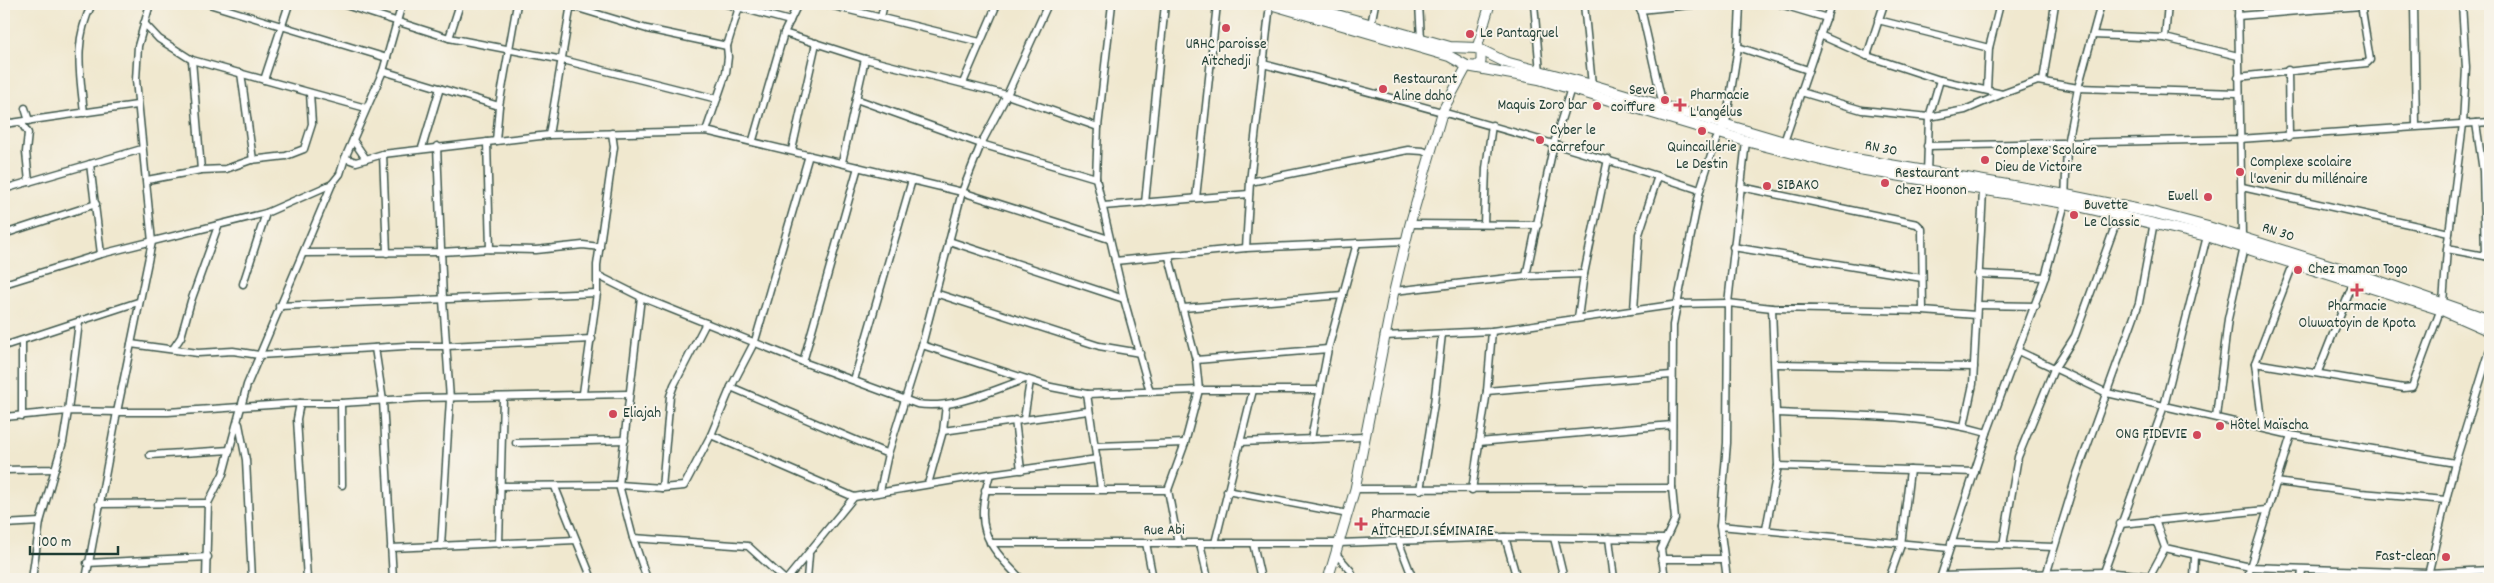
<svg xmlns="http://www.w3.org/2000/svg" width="2494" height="583" font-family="Dekko,sans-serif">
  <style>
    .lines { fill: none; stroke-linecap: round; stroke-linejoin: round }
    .street-casing { stroke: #3e574b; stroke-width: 9 }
    .secondary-casing { stroke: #3e574b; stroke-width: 11 }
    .primary-casing { stroke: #3e574b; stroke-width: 12 }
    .street { stroke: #fff; stroke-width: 6 }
    .secondary { stroke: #fff; stroke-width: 9 }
    .primary { stroke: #fff; stroke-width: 10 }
    .poi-dot { fill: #d1495b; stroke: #f7f3e8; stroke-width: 2 }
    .labels { text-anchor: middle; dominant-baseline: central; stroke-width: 4; stroke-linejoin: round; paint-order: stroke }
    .poi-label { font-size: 15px; fill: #1f3d34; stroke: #f7f3e8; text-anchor: start }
    .street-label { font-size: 15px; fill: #1f3d34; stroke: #f7f3e8 }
  </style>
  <rect width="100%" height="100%" fill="#f7f3e8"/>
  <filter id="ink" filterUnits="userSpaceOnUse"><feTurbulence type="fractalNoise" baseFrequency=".02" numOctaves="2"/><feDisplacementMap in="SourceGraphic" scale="10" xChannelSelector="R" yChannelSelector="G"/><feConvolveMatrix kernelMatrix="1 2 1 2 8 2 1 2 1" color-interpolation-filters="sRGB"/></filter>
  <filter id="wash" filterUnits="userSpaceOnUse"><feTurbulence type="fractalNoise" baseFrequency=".0096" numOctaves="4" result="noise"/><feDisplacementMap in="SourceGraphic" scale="20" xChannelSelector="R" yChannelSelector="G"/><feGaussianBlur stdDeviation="1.12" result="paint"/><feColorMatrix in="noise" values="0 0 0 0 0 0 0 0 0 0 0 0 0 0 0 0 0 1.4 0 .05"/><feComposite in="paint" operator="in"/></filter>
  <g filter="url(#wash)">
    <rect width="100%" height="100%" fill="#f0e8cf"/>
  </g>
  <g filter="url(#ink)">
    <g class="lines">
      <g class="street-casing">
        <g id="street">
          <path d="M209,4L387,58"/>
          <path d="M342,4L449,38L563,60L717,99"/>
          <path d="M726,4L790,21"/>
          <path d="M825,4L980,42"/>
          <path d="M1112,4L1098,127L1096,178L1124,299L1150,392"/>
          <path d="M1419,4L1421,39"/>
          <path d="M1534,4L1540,72"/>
          <path d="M1584,4L1592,85"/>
          <path d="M1640,4L1663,106"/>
          <path d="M1780,4L1827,18"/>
          <path d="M2238,4L2242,236"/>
          <path d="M2414,4L2416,126"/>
          <path d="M571,6L647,29L727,46"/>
          <path d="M1640,10L1700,4"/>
          <path d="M2238,16L2361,6"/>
          <path d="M881,17L884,4"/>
          <path d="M1878,20L1989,48"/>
          <path d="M144,23L159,39L192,60L366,108"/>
          <path d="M1371,25L1375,4"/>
          <path d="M784,33L865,59L1007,95L1098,127"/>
          <path d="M1820,35L1867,56L1940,80L2002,94"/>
          <path d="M2093,35L2165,38L2238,56"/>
          <path d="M449,38L460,4"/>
          <path d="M2165,38L2168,4"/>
          <path d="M1738,47L1808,70"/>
          <path d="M1867,56L1884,4"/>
          <path d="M192,60L201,170"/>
          <path d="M1263,64C1410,102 1556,142 1700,190"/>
          <path d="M2288,70L2289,137"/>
          <path d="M383,71L499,106"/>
          <path d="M241,73L253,160"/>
          <path d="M2238,77L2367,63L2370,60L2361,4"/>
          <path d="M264,80L289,4"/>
          <path d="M2043,81L2055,4"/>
          <path d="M963,83L997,4"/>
          <path d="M1987,90L1989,48L2000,4"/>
          <path d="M1801,92L1862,110L1929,117L1965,110L2002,94L2038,81L2078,88L2238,93"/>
          <path d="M856,99L981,144L1096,178"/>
          <path d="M25,108L29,121"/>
          <path d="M84,113C80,73 73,41 92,4"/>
          <path d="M21,122L28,133L26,152L29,182"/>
          <path d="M2476,123L2483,171L2485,256"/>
          <path d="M4,124L137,105"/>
          <path d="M706,131L726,73L728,57L727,46L740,4"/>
          <path d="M549,135L571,4"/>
          <path d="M353,140L366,159"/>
          <path d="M753,140L784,33L798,4"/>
          <path d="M496,141L499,106L517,4"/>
          <path d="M487,142L490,249"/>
          <path d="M1784,142L1831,4"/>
          <path d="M437,146L443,300L450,399L441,546"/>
          <path d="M1927,146L2239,139L2490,122"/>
          <path d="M422,148L440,88"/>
          <path d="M792,150L816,43"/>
          <path d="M383,154L387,253"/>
          <path d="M345,158L356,162L383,154L549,135L706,131L962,192L1109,239"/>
          <path d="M842,162L865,59"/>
          <path d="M90,164L101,254"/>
          <path d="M1927,173L1929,117L1940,80"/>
          <path d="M147,180L201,170L226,169L251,160L286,156L304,149L312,124L310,93"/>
          <path d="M1250,182L1408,150L1423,151L1429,154"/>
          <path d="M1741,187L1917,224L1922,229L1923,311"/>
          <path d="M2242,187L2449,233"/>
          <path d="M4,189L142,149"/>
          <path d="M1196,198L1217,4"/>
          <path d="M1145,203L1165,4"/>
          <path d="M1103,206L1249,194"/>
          <path d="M1410,224L1538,225"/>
          <path d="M1484,224L1486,168L1492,125"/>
          <path d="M4,234L96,204"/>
          <path d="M949,241L1124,299"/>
          <path d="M1733,247L1922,278"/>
          <path d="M1246,248L1250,182L1270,4"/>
          <path d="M2447,249L2490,257"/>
          <path d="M304,253L441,252L490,249L536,250L583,245L600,247"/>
          <path d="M1169,257L1196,360L1199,390L1185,443L1168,490L1178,543"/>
          <path d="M1115,261L1246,248L1406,241"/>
          <path d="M1978,274L2045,277"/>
          <path d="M599,276L641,297L803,362L917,404C954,410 992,390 1026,379"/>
          <path d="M1526,276L1554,143L1571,88"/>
          <path d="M4,284L101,254L266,213L332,184"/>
          <path d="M243,284L266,213"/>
          <path d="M1394,291L1526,276L1584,274"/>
          <path d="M935,293L1099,346L1140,353"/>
          <path d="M641,297L619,485L633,538L647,579"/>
          <path d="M1977,305L2036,306"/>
          <path d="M279,306L597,293"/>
          <path d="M1183,308L1343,295"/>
          <path d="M1634,310L1639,234L1658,176"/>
          <path d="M1578,318L1584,274L1608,159"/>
          <path d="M1384,336L1492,331L1679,304L1728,303L1772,308L1923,311L1976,315"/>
          <path d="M131,344L198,353L233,351L259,355L405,346H447L592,339"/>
          <path d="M922,345L1051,387L1087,394L1199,390H1319"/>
          <path d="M4,346L138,302"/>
          <path d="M375,348L383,401L393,579"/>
          <path d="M173,349L181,337L191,301L218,226"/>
          <path d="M2018,351L2107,393L2291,435L2455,463"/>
          <path d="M1196,360L1328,349"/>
          <path d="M803,362L858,167"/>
          <path d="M2255,363L2404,388L2412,387L2443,303L2447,249L2463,124L2466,68L2462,4"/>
          <path d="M1775,364L1974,367"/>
          <path d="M2318,372L2354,281"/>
          <path d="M854,380L912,180"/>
          <path d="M731,387L888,454"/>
          <path d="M1487,391L1671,375"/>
          <path d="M583,393L597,293V265L614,147L612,133"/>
          <path d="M1087,394L1101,489"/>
          <path d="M300,403L297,419L307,579"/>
          <path d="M341,403L342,485"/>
          <path d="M1776,413C1847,416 1919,413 1987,433"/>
          <path d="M22,416V341"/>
          <path d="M4,417L68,411L79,322"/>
          <path d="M2216,417L2228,319L2244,247"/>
          <path d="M1024,419L1030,381"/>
          <path d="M1015,420L1021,470"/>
          <path d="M239,424L246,460L252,579"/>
          <path d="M1964,426L1973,384L1983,191"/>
          <path d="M2263,428L2255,363L2294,262"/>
          <path d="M943,431L1088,411"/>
          <path d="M711,435L854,497L990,474L1097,459"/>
          <path d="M1311,439L1328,349L1357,243"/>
          <path d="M1240,442L1364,437"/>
          <path d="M1479,442L1672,425"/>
          <path d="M516,443L625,440"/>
          <path d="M1097,446L1185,443"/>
          <path d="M150,455L230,450"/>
          <path d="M1778,466L1975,472"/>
          <path d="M4,470L55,469L63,442L68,411L117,412L152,242L136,80L138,46L150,4"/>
          <path d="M990,474C975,526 983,541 1021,579"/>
          <path d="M2276,482L2361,493L2446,500"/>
          <path d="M928,484L943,431L946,405"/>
          <path d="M500,486L619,485L662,488L684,486L711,435L731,387L755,341L809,155"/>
          <path d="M555,487L590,574V579"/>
          <path d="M662,488L670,396L674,385L706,323"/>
          <path d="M1355,489L1672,488"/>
          <path d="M985,490H1168"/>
          <path d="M1420,490L1434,404L1442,334"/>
          <path d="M1472,490L1487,391L1492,331"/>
          <path d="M880,491L888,454L922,345L962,192L981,144L1007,95L1048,4"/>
          <path d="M1227,491L1348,514"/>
          <path d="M99,504L208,503"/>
          <path d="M2155,520L2165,548L2250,567L2428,573L2490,570"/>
          <path d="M4,524L40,522"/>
          <path d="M2120,524L2266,510"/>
          <path d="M1720,526L1949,548"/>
          <path d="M1766,529L1778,466L1772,308"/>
          <path d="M1505,537L1517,579"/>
          <path d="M633,538L748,546L784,579"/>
          <path d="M1554,538L1564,579"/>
          <path d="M1609,538L1614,579"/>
          <path d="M1398,540L1413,579"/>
          <path d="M990,543H1339L1505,537L1665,539"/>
          <path d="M1146,543L1153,579"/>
          <path d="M1200,543L1208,579"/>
          <path d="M1215,543L1253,390"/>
          <path d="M1253,543L1261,579"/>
          <path d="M1951,543L2054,547"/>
          <path d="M499,544L503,397"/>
          <path d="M2003,545L2018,457L2054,369L2075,336L2119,215"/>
          <path d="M391,548L576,540"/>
          <path d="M1337,555L1351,571L1354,579"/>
          <path d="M1661,559H1724"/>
          <path d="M87,563L208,557"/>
          <path d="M2047,572L2076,477L2139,303L2154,222"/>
          <path d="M2104,572L2164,406L2207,236"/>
          <path d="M1941,576L2104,572L2150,576"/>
          <path d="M2149,578L2165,548"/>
          <path d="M32,579L40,522L55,469"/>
          <path d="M86,579L117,412H168L300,403H341L422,398L629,394"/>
          <path d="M206,579L208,503L223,474L247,385L332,184L340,174L345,158L383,71L402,4"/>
          <path d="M787,579L854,497"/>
          <path d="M807,579L809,555"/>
          <path d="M1665,579L1661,549L1675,519L1672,488L1673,325L1700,190L1716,140L1726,123L1738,47L1740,4"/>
          <path d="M1727,579L1720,526L1727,443L1728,303L1746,141"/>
          <path d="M1889,579L1901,545L1910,470"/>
          <path d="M1940,579L1987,433L2045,277L2065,203L2067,144L2078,88L2101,4"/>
          <path d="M2194,579L2195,555"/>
          <path d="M2248,579L2250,567L2291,435"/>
          <path d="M2301,579L2302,570"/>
          <path d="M2427,579L2455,463L2490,350"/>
          <path d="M2489,579V570"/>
        </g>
      </g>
      <g class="secondary-casing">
        <path id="secondary" d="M1328,579L1355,489L1394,291L1410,224L1443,110L1467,66H1476L1481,62V53L1477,48L1490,4"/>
      </g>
      <g class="primary-casing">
        <g id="primary">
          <path d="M1270,4L1449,56L1467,66L1539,79L1746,141L1853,168L2065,203L2207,236L2442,310L2490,331"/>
          <path d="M1298,4L1450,47L1477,48L1505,62L1592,85L1784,142L1855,159L2066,195L2155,213L2208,227L2358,274L2490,320"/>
        </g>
      </g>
      <use href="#street" class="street"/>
      <use href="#secondary" class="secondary"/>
      <use href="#primary" class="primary"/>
    </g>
  </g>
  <g class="poi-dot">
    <circle cx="1226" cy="28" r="5"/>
    <circle cx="1470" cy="34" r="5"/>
    <circle cx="1383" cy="89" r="5"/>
    <circle cx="1665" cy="100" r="5"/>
    <path d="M1677.5 97.5h5v5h5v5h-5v5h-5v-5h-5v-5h5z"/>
    <circle cx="1597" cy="106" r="5"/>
    <circle cx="1702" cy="131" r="5"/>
    <circle cx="1540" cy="140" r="5"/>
    <circle cx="1985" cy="160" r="5"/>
    <circle cx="2240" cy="172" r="5"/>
    <circle cx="1885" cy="183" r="5"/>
    <circle cx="1767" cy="186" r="5"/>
    <circle cx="2208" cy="197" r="5"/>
    <circle cx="2074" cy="215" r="5"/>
    <circle cx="2298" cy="270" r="5"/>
    <path d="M2354.5 282.5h5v5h5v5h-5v5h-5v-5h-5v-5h5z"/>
    <circle cx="613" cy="414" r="5"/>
    <circle cx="2220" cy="426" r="5"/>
    <circle cx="2197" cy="435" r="5"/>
    <path d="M1358.5 516.5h5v5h5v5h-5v5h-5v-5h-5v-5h5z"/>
    <circle cx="2446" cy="557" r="5"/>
  </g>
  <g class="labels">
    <g class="poi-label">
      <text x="1480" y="34">Le Pantagruel</text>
      <text x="1226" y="45" text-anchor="middle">URHC paroisse<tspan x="1226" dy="17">Aïtchedji</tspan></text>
      <text x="1393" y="80">Restaurant<tspan x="1393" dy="17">Aline daho</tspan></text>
      <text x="1655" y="91" text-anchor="end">Seve<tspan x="1655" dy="17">coiffure</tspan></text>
      <text x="1690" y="96">Pharmacie<tspan x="1690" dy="17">L'angélus</tspan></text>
      <text x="1587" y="106" text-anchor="end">Maquis Zoro bar</text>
      <text x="1550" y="131">Cyber le<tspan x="1550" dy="17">carrefour</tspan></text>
      <text x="1702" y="148" text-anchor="middle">Quincaillerie<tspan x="1702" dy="17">Le Destin</tspan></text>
      <text x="1995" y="151">Complexe Scolaire<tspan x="1995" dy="17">Dieu de Victoire</tspan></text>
      <text x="2250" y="163">Complexe scolaire<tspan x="2250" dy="17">l'avenir du millénaire</tspan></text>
      <text x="1895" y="174">Restaurant<tspan x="1895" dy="17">Chez Hoonon</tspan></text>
      <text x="1777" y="186">SIBAKO</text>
      <text x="2198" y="197" text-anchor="end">Ewell</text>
      <text x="2084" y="206">Buvette<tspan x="2084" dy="17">Le Classic</tspan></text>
      <text x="2308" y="270">Chez maman Togo</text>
      <text x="2357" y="307" text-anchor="middle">Pharmacie<tspan x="2357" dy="17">Oluwatoyin de Kpota</tspan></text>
      <text x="623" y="414">Eliajah</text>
      <text x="2230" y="426">Hôtel Maïscha</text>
      <text x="2187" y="435" text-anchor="end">ONG FIDEVIE</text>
      <text x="1371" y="515">Pharmacie<tspan x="1371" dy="17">AÏTCHEDJI SÉMINAIRE</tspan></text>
      <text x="2436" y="557" text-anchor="end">Fast-clean</text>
    </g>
    <g class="street-label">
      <text transform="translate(1881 149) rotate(11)">RN 30</text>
      <text transform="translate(2278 233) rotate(18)">RN 30</text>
      <text transform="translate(1164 531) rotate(-1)">Rue Abi</text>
    </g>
  </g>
  <rect width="2494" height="583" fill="none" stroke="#f7f3e8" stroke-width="20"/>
  <path d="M30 546v8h88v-8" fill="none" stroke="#1f3d34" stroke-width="2.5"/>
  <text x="38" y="546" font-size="15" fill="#1f3d34" stroke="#f7f3e8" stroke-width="4" paint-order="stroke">100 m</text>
</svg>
